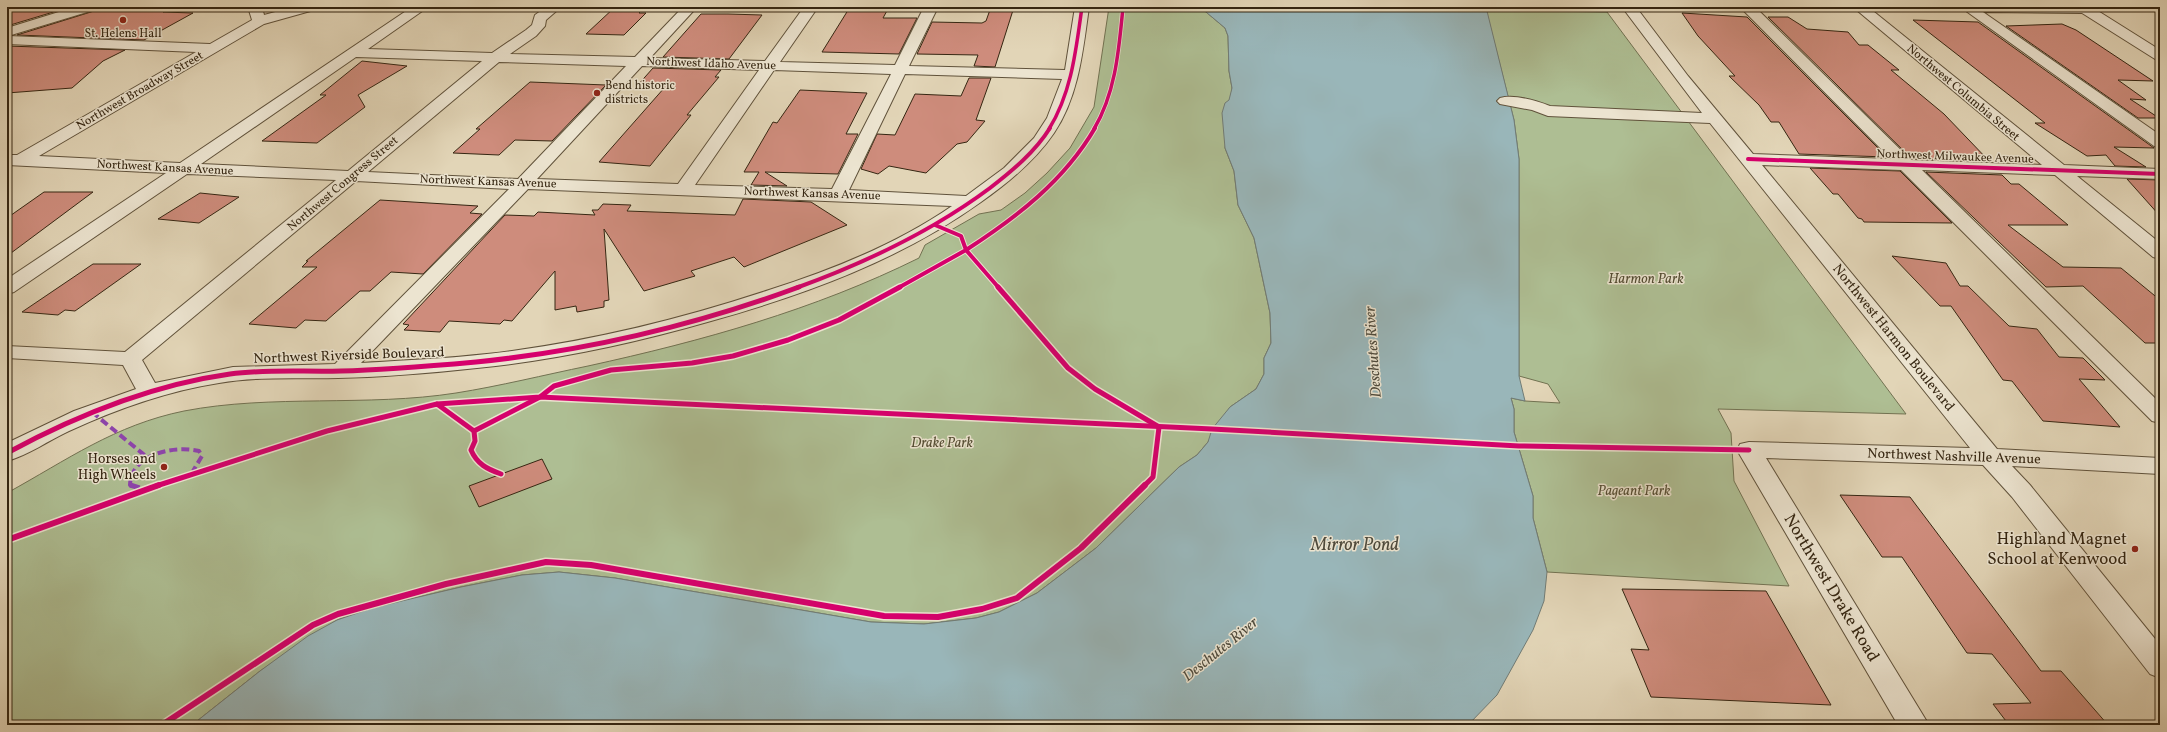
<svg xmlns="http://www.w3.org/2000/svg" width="2167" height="732" font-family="Vollkorn,serif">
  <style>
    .green { fill: #aebe93; stroke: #727252 }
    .water { fill: #99b6b9; stroke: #717c76 }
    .building { fill: #ce8c7c; stroke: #352612 }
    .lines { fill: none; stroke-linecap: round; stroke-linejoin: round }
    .minor-casing { stroke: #60523b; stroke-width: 2 }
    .minor { fill: #ece4d0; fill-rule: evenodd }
    .quiet-far1 { stroke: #8e44ad; stroke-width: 4; stroke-dasharray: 8 4; stroke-linecap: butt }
    .quiet { stroke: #8e44ad; stroke-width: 5; stroke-dasharray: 10 5; stroke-linecap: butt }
    .cycleway-far3-casing { stroke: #ece4d0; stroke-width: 5 }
    .cycleway-far2-casing { stroke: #ece4d0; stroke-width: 6 }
    .cycleway-far1-casing { stroke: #ece4d0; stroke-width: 8 }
    .cycleway-casing { stroke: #ece4d0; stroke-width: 9 }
    .cycleway-far3 { stroke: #d6006c; stroke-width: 3.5 }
    .cycleway-far2 { stroke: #d6006c; stroke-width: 4 }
    .cycleway-far1 { stroke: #d6006c; stroke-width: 5 }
    .cycleway { stroke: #d6006c; stroke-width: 6 }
    .poi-dot { fill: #8f2418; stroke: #ece4d0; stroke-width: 1.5 }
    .labels { text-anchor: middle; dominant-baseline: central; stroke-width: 3; stroke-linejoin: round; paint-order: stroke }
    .far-poi-label { font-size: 12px; fill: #352612; stroke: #ece4d0 }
    .far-street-label { font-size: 12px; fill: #352612; stroke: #ece4d0 }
    .park-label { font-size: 14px; font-style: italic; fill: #534c32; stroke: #ece4d0 }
    .street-label { font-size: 14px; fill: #352612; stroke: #ece4d0 }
    .poi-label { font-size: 14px; fill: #352612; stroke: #ece4d0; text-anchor: end }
    .water-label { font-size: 15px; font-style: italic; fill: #4e4a3c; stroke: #ece4d0 }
    .near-poi-label { font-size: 17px; fill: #352612; stroke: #ece4d0; text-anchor: end }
    .near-street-label { font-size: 17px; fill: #352612; stroke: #ece4d0 }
    .near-water-label { font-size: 18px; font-style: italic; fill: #4e4a3c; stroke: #ece4d0 }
  </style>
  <rect width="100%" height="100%" fill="#e2d5b7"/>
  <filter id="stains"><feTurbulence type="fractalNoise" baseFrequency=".005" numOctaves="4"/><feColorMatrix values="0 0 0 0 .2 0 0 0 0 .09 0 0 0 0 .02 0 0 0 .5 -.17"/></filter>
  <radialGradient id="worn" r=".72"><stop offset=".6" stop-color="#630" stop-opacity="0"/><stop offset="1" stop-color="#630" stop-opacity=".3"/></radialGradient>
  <g class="green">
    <path d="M1109,7H1200L1225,28L1228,36L1229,71L1232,88L1225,148L1234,171L1238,205L1254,238L1270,313L1271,343L1264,358V374L1256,389L1230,407L1208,442L1197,455L1179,467L1096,548L1037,593L999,612L976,618L924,624L871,622L615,578L559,572L522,575L461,587L372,608L337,620L260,671L192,725H7V493C67,460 115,425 184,411C272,394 367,407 456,393C500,386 544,375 588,366C702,341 814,310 919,258L925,245L979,214L1001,210L1025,193L1047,173L1070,148L1094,107Z"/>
    <path d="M1486,10L1607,12L1906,414L1718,409L1731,433L1734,481L1789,586L1547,572L1533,518V496L1514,432V409L1511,398L1525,401L1560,403L1548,384L1519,376V159L1514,120Z"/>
  </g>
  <path class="water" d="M1200,7H1486L1514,120L1519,159V376L1525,401L1511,398L1514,409V432L1533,496V518L1547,572L1544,601L1533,630L1497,695L1468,725H192L260,671L308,636L337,620L372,608L461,587L522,575L559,572L615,578L871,622L924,624L976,618L999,612L1037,593L1096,548L1179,467L1197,455L1208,442L1212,429L1230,407L1256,389L1264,374V358L1271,343L1270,313L1254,238L1238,205L1234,171L1225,148L1222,113L1225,103L1229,100L1232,88L1229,71L1228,36L1225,28Z"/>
  <g class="building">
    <path d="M7,7H70L7,26Z"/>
    <path d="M97,7H173L163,12L193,13L144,40L17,35L94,11Z"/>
    <path d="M615,7H645L639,13H646L624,35L586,34Z"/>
    <path d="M850,7H889L883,18H917L899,54L822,52Z"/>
    <path d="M991,7H1014L995,67L974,66L978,55L917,54L932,22L982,23L986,21Z"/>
    <path d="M1682,13L1747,17L1887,157L1799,154L1779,122H1771L1759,105L1729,76H1735L1698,36Z"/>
    <path d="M701,14H728L762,15L729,59L663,57Z"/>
    <path d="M1768,17H1788L1807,29L1848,32L1859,45H1868L1899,70H1891L1944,114L1990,162L1912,159Z"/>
    <path d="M1913,20L1978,22L2154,148L2114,147L2146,167L2115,166L2106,155L2087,156L2035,123H2045Z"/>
    <path d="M2062,24L2076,30L2153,81L2118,80L2146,100L2130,99L2159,118H2138L2006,26Z"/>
    <path d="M7,46L125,50L103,61L72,88L7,93Z"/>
    <path d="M362,61L407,66L358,95L365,107L317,143L262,141L326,95H320Z"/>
    <path d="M653,68L721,70L715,77H719L687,115H691L650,166L599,162L665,87L637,86Z"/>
    <path d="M969,78H991L976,120L985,121L967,142L957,144L926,173L889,166L878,174L861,169L877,134L895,135L915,94L961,96Z"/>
    <path d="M530,82L606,85L552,141L515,140L499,155L453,153L480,129H476Z"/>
    <path d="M800,90L867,93L846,134H858L838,174L765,172L787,186L751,185L759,172H744L773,122L777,123Z"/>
    <path d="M1810,168L1900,171L1952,223L1864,222L1862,219L1858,218L1838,194H1833Z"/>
    <path d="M1926,172L2002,175L2011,184H2019L2068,225H2008L2063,267L2121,268L2160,300V343H2145L2083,286L2046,287Z"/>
    <path d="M2127,179L2160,180V216Z"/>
    <path d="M44,192H93L7,256V218Z"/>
    <path d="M200,193L239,197L199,223L158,219Z"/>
    <path d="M743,199L811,202L847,225L744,267L734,257L691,271L695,276L644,291L604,229L609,300L604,301V307L577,312L576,306L555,310V271L512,321L504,320L500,324L449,321L440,332L404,330L409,325L403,324L505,215L534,216L538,212L595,215L592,210H598L603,204L631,205L627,211L735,215Z"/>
    <path d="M380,200L478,206L470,213L482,214L423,274L391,272L370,291H360L326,321L305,320L296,328L249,324L317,267H302L308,261H306Z"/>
    <path d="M1892,256L1946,263L1960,286H1968L2009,326L2037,329L2059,357L2083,358L2105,380L2079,379L2120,427L2043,421L2012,381L2003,380L1951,306H1940Z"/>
    <path d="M93,264H141L75,311L65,310L58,315L22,312Z"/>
    <path d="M542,459L552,479L479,507L469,486Z"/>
    <path d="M1840,495L1910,497L2041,671H2061L2108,725H2009L1993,704L2031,703L1992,654L1967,653L1902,557H1882Z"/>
    <path d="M1622,589L1766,591L1831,705L1651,697L1631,649L1649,650Z"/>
  </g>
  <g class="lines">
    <g class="minor-casing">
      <g id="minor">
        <path d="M75,7H96L94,10L8,36L210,44L252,20L248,7H262L264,15L294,7H316L314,10L264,24L39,156L180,163L412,7H428L368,49L492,53L526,30L532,25L535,15L546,7H561L546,20L545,26L536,36L510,54L635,57L683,7H697L650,58L765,61L804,7H818L780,62L895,65L924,7H938L909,66L1065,70L1075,7H1089C1083,50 1079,96 1054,133C1035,161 1008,183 981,202C900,260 807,294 711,321C635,343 556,360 477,368C431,373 384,377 338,378C298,379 258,376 219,383C167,391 117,409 69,431C49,440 29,455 7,461V443L74,411L136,389L123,365L7,358V346L125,352L336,180L187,174L14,292L7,294V279L166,173L7,165V155H17L196,52L7,44V28ZM356,57L482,61L348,171L201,164ZM499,62L626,66L518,179L368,172ZM642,66L759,70L678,184L537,179ZM774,70L891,74L832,189L695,185ZM905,74L1062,79L1047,118L1034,138L1004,168L966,196L849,190ZM356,181L509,189L335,364L233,367L155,383L142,360ZM528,189L952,206C897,244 832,270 769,290C685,318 599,339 512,351C462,358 411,360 361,363Z"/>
        <path d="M1622,7H1636L1688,76L1753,154L1891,159L1740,7H1755L1911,160L2042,165L1853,7H1868L2064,165L2160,169V179L2077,176L2160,243V259L2153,257L2055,175L1922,170L2160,403V423L2152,421L1901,170L1762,165L1997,449L2160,458V474L2012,466L2030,485L2160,645V678L2150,674L2012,497L1983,465L1766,458L1929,725H1898L1737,450L1740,444L1749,442L1970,448L1710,123L1548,116L1532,110L1500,104L1497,101L1500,98C1514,94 1537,101 1550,106L1702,113Z"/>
        <path d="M1913,7H2106L2104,10L2098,11L2160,50V60L2155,59L2082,13L1983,12L2160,135V148L2154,146L1966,11H1920Z"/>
      </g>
    </g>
    <use href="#minor" class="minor"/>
    <g class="quiet-far1">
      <path d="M92,412L148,458"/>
      <path d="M133,486L130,485C131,454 174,445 199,451L202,456L193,471"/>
    </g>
    <path class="quiet" d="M130,485L143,489"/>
    <g class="cycleway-far3-casing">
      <g id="cycleway-far3">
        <path d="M1049,129C1072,92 1076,49 1082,7"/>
        <path d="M1094,129C1116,92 1119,48 1123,7"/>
      </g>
    </g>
    <g class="cycleway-far2-casing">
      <g id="cycleway-far2">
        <path d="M1748,159L2160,174"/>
        <path d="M796,288C865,263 931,232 990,188C1012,171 1035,152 1050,128"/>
        <path d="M898,288L966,250L961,236L935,225"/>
        <path d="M999,288L966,250C1017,217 1064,181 1095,128"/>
      </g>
    </g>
    <g class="cycleway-far1-casing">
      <g id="cycleway-far1">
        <path d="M998,287L1068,368L1095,389L1159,427L1153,477L1144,486"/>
        <path d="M437,404L540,397L554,386L611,370L692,363L733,356L788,340L839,320L900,287"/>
        <path d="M7,453C77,415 151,385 230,374C267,369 304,372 341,371C386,370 431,366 476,362C585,351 696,325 799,287"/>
        <path d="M501,474C487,469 477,464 471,450L475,441L474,431L540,397L1212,429L1519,446L1749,450"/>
        <path d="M156,486L327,431L437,404L474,431"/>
      </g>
    </g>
    <g class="cycleway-casing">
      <g id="cycleway">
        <path d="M7,540L159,485"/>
        <path d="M162,725L313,625L338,614L446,584L546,562L591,565L884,616L938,617L982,609L1017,598L1081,548L1145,485"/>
      </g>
    </g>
    <use href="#cycleway-far3" class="cycleway-far3"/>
    <use href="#cycleway-far2" class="cycleway-far2"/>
    <use href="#cycleway-far1" class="cycleway-far1"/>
    <use href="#cycleway" class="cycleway"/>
  </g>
  <g class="poi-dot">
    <circle cx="123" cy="20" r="4"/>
    <circle cx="597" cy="93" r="4"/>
    <circle cx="164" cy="467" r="4"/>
    <circle cx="2135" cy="549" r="4"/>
  </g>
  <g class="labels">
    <g class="far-poi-label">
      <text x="123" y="34">St. Helens Hall</text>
      <text x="605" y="86" text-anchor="start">Bend historic<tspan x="605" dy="14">districts</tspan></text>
    </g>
    <g class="far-street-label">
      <text transform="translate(711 64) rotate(2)">Northwest Idaho Avenue</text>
      <text transform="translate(140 91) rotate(-30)">Northwest Broadway Street</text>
      <text transform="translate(1963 93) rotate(40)">Northwest Columbia Street</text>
      <text transform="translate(1955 157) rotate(2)">Northwest Milwaukee Avenue</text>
      <text transform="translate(165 168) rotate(3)">Northwest Kansas Avenue</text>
      <text transform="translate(488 182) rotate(2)">Northwest Kansas Avenue</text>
      <text transform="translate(343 184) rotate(-40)">Northwest Congress Street</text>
      <text transform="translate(812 194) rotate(2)">Northwest Kansas Avenue</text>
    </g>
    <g class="park-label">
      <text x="1646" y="279">Harmon Park</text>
      <text x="942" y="443">Drake Park</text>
      <text x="1634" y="491">Pageant Park</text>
    </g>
    <g class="street-label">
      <text transform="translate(1893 338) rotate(51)">Northwest Harmon Boulevard</text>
      <text transform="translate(349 356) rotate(-2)">Northwest Riverside Boulevard</text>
      <text transform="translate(1954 457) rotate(2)">Northwest Nashville Avenue</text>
    </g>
    <g class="poi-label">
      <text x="156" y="459">Horses and<tspan x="156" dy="16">High Wheels</tspan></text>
    </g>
    <g class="water-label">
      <text transform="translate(1374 352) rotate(-94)">Deschutes River</text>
      <text transform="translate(1221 650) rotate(-39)">Deschutes River</text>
    </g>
    <g class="near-poi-label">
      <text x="2127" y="539">Highland Magnet<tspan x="2127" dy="20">School at Kenwood</tspan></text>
    </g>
    <g class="near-street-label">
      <text transform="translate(1831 588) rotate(59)">Northwest Drake Road</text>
    </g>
    <g class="near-water-label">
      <text x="1355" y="545">Mirror Pond</text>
    </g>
  </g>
  <rect width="2167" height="732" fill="none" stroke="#e2d5b7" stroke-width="24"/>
  <rect x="8" y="8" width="2151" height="716" fill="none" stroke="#352612" stroke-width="2"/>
  <rect x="12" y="12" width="2143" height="708" fill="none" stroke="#352612"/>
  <rect width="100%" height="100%" filter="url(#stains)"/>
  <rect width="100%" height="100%" fill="url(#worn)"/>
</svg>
